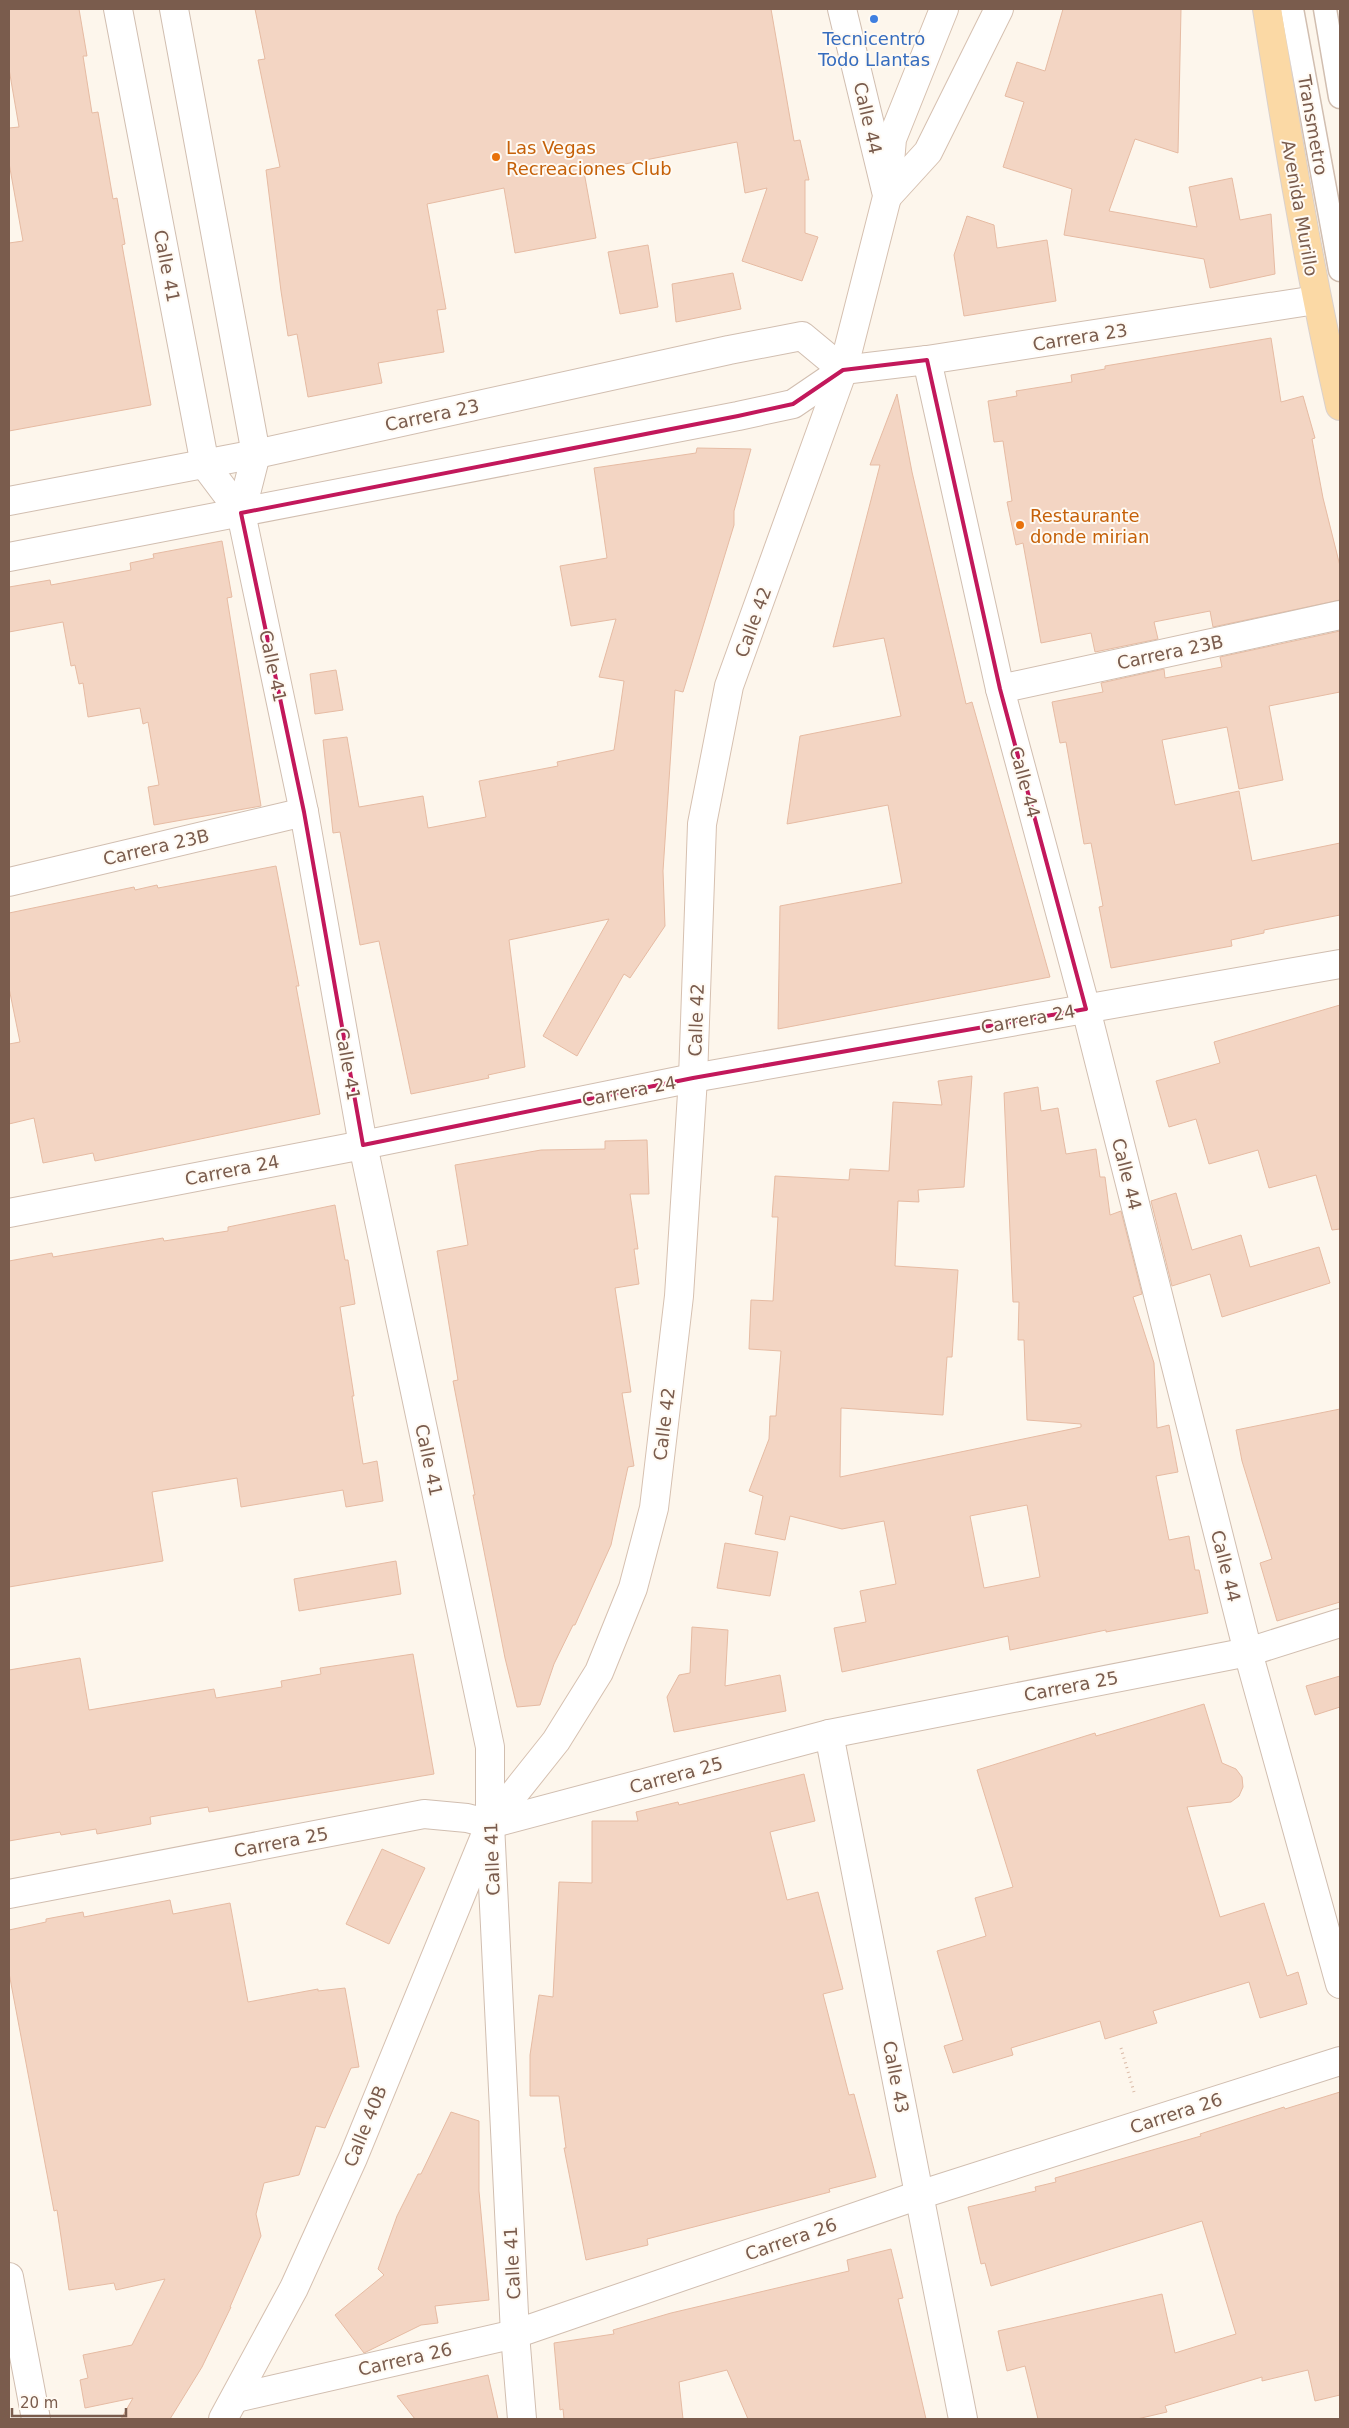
<svg xmlns="http://www.w3.org/2000/svg" width="1349" height="2428" font-family="'DejaVu Sans',sans-serif">
  <style>
    .building { fill: #f3d5c3; stroke: #e6bba3; fill-rule: evenodd }
    .lines { fill: none; stroke-linecap: round; stroke-linejoin: round }
    .service-casing { stroke: #d1beb0; stroke-width: 25 }
    .minor-casing { stroke: #d1beb0; stroke-width: 30 }
    .tertiary-casing { stroke: #d1beb0; stroke-width: 30 }
    .secondary-casing { stroke: #d6c0b0; stroke-width: 30 }
    .primary-casing { stroke: #dad1cd; stroke-width: 30 }
    .path { stroke: #d9b8a5; stroke-width: 3; stroke-dasharray: 1 4; stroke-linecap: butt }
    .service { stroke: #fff; stroke-width: 22 }
    .minor { stroke: #fff; stroke-width: 28 }
    .tertiary { stroke: #fff; stroke-width: 28 }
    .secondary { stroke: #fff; stroke-width: 28 }
    .primary { stroke: #fbd9a5; stroke-width: 28 }
    .marked { fill: none; stroke: #c2185b; stroke-width: 4; stroke-linejoin: round }
    .shop-dot { fill: #3f7fe0; stroke: #fffaf3; stroke-width: 2 }
    .food-dot { fill: #e8710a; stroke: #fffaf3; stroke-width: 2 }
    .labels { text-anchor: middle; dominant-baseline: central; stroke-width: 4; stroke-linejoin: round; paint-order: stroke }
    .shop-label { font-size: 18px; fill: #366cbe; stroke: #fffaf3 }
    .street-label { font-size: 18px; fill: #7a5c4d; stroke: #fffaf3 }
    .food-label { font-size: 18px; fill: #c56008; stroke: #fffaf3; text-anchor: start }
  </style>
  <rect width="100%" height="100%" fill="#fdf6ec"/>
  <g class="building">
    <path d="M9,9H79L87,56H83L92,113L98,112L113,199L117,198L125,244L122,245L151,405L9,431V243L23,241L9,163V128L19,127L9,69Z"/>
    <path d="M255,9H771L794,141L800,140L809,180H805V233L818,237L802,281L742,261L767,188L745,193L737,142L584,172L596,238L515,253L504,188L427,204L446,309L437,310L444,352L378,363L382,383L308,397L297,334L288,336L281,291L266,170L280,167L258,60L265,59Z"/>
    <path d="M1063,9H1181L1178,153L1135,139L1109,211L1197,227L1189,187L1232,178L1240,220L1271,214L1275,274L1210,288L1204,259L1064,235L1072,189L1003,167L1024,102L1005,96L1017,62L1045,71Z"/>
    <path d="M967,216L994,225L997,248L1047,240L1056,301L964,316L954,255Z"/>
    <path d="M648,245L658,307L620,314L608,252Z"/>
    <path d="M733,273L741,309L676,322L672,284Z"/>
    <path d="M1271,338L1281,402L1303,396L1315,438L1312,439L1323,498L1340,566V600L1213,627L1210,611L1154,622L1158,639L1095,652L1091,633L1041,643L1023,543L1016,545L1007,502L1012,501L1003,441L994,442L988,401L1017,396L1016,391L1072,382L1071,375L1105,369V366Z"/>
    <path d="M897,394L912,472L966,704L972,702L1050,977L778,1029L780,906L902,883L888,805L787,824L800,736L901,716L884,638L833,647L880,465H870Z"/>
    <path d="M697,448L751,449L734,511V525L683,692L675,690L663,871L665,926L630,978L624,974L577,1056L543,1036L609,919L509,940L525,1067L488,1075L489,1078L411,1094L379,941L360,945L340,832L333,833L323,740L347,737L359,807L423,796L428,828L486,817L479,781L558,766L557,762L614,750L624,681L599,677L616,619L571,626L560,566L607,558L594,468L696,453Z"/>
    <path d="M222,541L232,597L227,598L261,806L154,825L148,787L159,785L148,722L143,724L140,708L88,717L83,683L79,684L75,665L71,666L63,622L9,632V587L50,580L51,585L131,570L130,563L154,558L153,554Z"/>
    <path d="M1340,631V692L1269,706L1283,780L1239,789L1227,727L1162,740L1175,805L1239,791L1252,861L1340,843V915L1264,930V933L1231,940L1232,946L1111,968L1099,907L1103,906L1091,843L1084,844L1066,742L1060,743L1052,702L1103,692L1101,683L1164,669L1165,678L1222,667L1220,657Z"/>
    <path d="M336,670L343,710L315,714L310,674Z"/>
    <path d="M276,866L299,986H296L320,1114L95,1161L93,1153L43,1163L34,1118L9,1124V1044L20,1042L9,988V913L134,887L135,890L157,885L158,888Z"/>
    <path d="M1340,1005V1229L1332,1230L1316,1175L1269,1188L1258,1150L1209,1164L1196,1119L1169,1127L1156,1081L1220,1063L1214,1042Z"/>
    <path d="M972,1076L964,1187L918,1190L919,1202L898,1201L895,1266L958,1270L952,1357H947L943,1415L841,1408L840,1477L1081,1427V1424L1027,1420L1024,1340H1018L1019,1302H1013L1004,1093L1038,1087L1041,1111L1058,1108L1066,1154L1096,1149L1100,1177H1105L1110,1215L1121,1211L1142,1294L1133,1297L1154,1363L1157,1428L1169,1425L1178,1472L1156,1476L1169,1540L1189,1536L1195,1570H1199L1208,1613L1106,1632V1630L1010,1650L1008,1636L842,1672L834,1628L866,1622L860,1591L896,1584L884,1521L842,1529L790,1516L785,1540L755,1534L763,1496L749,1491L769,1439L770,1416H776L781,1351L749,1349L751,1300L773,1301L778,1217H772L775,1176L849,1180L850,1169L889,1171L893,1102L942,1105L938,1081ZM1027,1505L1040,1577L984,1588L970,1516Z"/>
    <path d="M647,1140L649,1194H630L638,1249H634L639,1284L615,1288L631,1392L622,1393L634,1466L628,1467L611,1545L575,1625H573L554,1664L540,1705L517,1707L505,1658L473,1495H475L453,1381L458,1380L437,1251L468,1245L455,1165L541,1150L605,1149V1141Z"/>
    <path d="M1176,1193L1192,1250L1241,1235L1250,1267L1319,1247L1330,1283L1222,1317L1210,1274L1172,1286L1151,1201Z"/>
    <path d="M335,1205L345,1260H348L355,1304L340,1307L354,1396H352L363,1464L377,1461L383,1501L346,1507L343,1490L241,1507L237,1478L152,1492L163,1561L9,1587V1261L52,1253L53,1257L163,1238L164,1241L228,1231V1227Z"/>
    <path d="M1340,1409V1602L1277,1621L1260,1563L1272,1559L1242,1461L1236,1430Z"/>
    <path d="M725,1543L778,1552L770,1596L717,1588Z"/>
    <path d="M396,1561L401,1594L299,1611L294,1579Z"/>
    <path d="M692,1627L728,1630L725,1686L780,1675L786,1711L674,1732L667,1697L679,1675L690,1673Z"/>
    <path d="M413,1654L434,1774L209,1812L208,1807L150,1817L151,1824L97,1834L96,1829L61,1835L60,1832L9,1841V1670L80,1658L89,1710L214,1689L216,1698L282,1687L281,1681L321,1674L320,1668Z"/>
    <path d="M1340,1676V1707L1315,1715L1306,1686Z"/>
    <path d="M1204,1704L1222,1763L1236,1769L1242,1777L1243,1787L1239,1796L1231,1802L1187,1807L1220,1917L1264,1903L1287,1976L1298,1972L1307,2004L1260,2018L1249,1982L1153,2011L1157,2023L1105,2039L1100,2021L1011,2048L1013,2055L953,2073L944,2046L963,2040L937,1951L986,1936L975,1898L1013,1887L977,1770L1095,1733L1096,1736Z"/>
    <path d="M804,1774L815,1821L770,1832L787,1900L818,1892L843,1989L823,1994L849,2095L854,2094L876,2177L829,2189L830,2192L647,2239L648,2245L586,2260L564,2148H566L559,2096H530V2055L539,1995L553,1997L559,1882L592,1883V1821H638L636,1812L678,1802L679,1805Z"/>
    <path d="M382,1849L425,1868L389,1944L346,1924Z"/>
    <path d="M170,1900L173,1914L230,1903L248,2002L318,1989V1991L345,1988L359,2067L351,2068L325,2128L316,2126L299,2175L264,2183L256,2214L261,2236L230,2307H231L202,2367L170,2419H121L133,2398L85,2408L80,2380L88,2378L83,2355L132,2345L165,2279L116,2290L114,2283L69,2290L57,2210L54,2211L9,1973V1930L46,1922V1919L83,1912L84,1917Z"/>
    <path d="M1340,2092V2395L1315,2401L1308,2370L1262,2381V2377L1165,2406L1167,2412L1137,2419H1038L1025,2366L1007,2371L998,2331L1162,2294L1175,2353L1236,2334L1202,2221L991,2286L985,2263L981,2264L968,2207L1036,2191L1035,2187L1056,2182L1055,2178L1201,2136L1200,2134L1284,2107L1285,2109Z"/>
    <path d="M451,2112L479,2121V2191L489,2300L435,2306L438,2323L421,2325L364,2353L335,2315L384,2275L378,2269L397,2216L418,2174H421Z"/>
    <path d="M891,2249L903,2298L898,2299L926,2419H748L727,2370L679,2382L683,2419H564L563,2409L560,2410L554,2343L614,2334L613,2330L671,2313L849,2271L847,2260Z"/>
    <path d="M488,2375L498,2419H415L397,2396Z"/>
  </g>
  <g class="lines">
    <g class="service-casing">
      <g id="service">
        <path d="M1292,9L1340,270"/>
        <path d="M1325,9L1340,97"/>
      </g>
    </g>
    <g class="minor-casing">
      <g id="minor">
        <path d="M118,9L205,465L241,513L304,812L363,1145L490,1747V1824L515,2334L522,2419"/>
        <path d="M174,9L256,454L241,513"/>
        <path d="M842,9L886,191"/>
        <path d="M927,360L1000,689L1086,1009L1248,1652L1340,1984"/>
        <path d="M9,501L256,454L729,350L802,336L843,370"/>
        <path d="M9,557L738,416L793,404L843,370L927,360L1316,300"/>
        <path d="M1000,689L1340,615"/>
        <path d="M9,882L304,812"/>
        <path d="M829,1734L963,2419"/>
        <path d="M490,1824L829,1734L1248,1652L1340,1623"/>
        <path d="M9,2277L36,2419"/>
        <path d="M236,2398L515,2334L919,2195L1340,2061"/>
      </g>
    </g>
    <g class="tertiary-casing">
      <g id="tertiary">
        <path d="M9,1213L363,1145L693,1078L1340,964"/>
        <path d="M9,1894L424,1814L467,1818L490,1824"/>
      </g>
    </g>
    <g class="secondary-casing">
      <g id="secondary">
        <path d="M887,197L928,152L999,9"/>
        <path d="M223,2419L294,2288L353,2158L490,1824L556,1741L599,1672L633,1588L654,1508L679,1296L693,1078L702,824L729,686L843,370L887,197L892,139L944,9"/>
      </g>
    </g>
    <g class="primary-casing">
      <path id="primary" d="M1267,9C1288,142 1310,274 1340,406"/>
    </g>
    <path class="path" d="M1121,2048L1134,2092"/>
    <use href="#service" class="service"/>
    <use href="#minor" class="minor"/>
    <use href="#tertiary" class="tertiary"/>
    <use href="#secondary" class="secondary"/>
    <use href="#primary" class="primary"/>
  </g>
  <path class="marked" d="M927,360L1000,689L1086,1009L693,1078L363,1145L304,812L241,513L738,416L793,404L843,370Z"/>
  <circle class="shop-dot" cx="874" cy="19" r="5"/>
  <g class="food-dot">
    <circle cx="496" cy="157" r="5"/>
    <circle cx="1020" cy="525" r="5"/>
  </g>
  <g class="labels">
    <g class="shop-label">
      <text x="874" y="38">Tecnicentro<tspan x="874" dy="21">Todo Llantas</tspan></text>
    </g>
    <g class="street-label">
      <text transform="translate(868 118) rotate(77)">Calle 44</text>
      <text transform="translate(1313 125) rotate(80)">Transmetro</text>
      <text transform="translate(1300 208) rotate(80)">Avenida Murillo</text>
      <text transform="translate(167 266) rotate(79)">Calle 41</text>
      <text transform="translate(1080 337) rotate(-9)">Carrera 23</text>
      <text transform="translate(432 415) rotate(-12)">Carrera 23</text>
      <text transform="translate(753 622) rotate(-70)">Calle 42</text>
      <text transform="translate(1170 652) rotate(-12)">Carrera 23B</text>
      <text transform="translate(273 666) rotate(78)">Calle 41</text>
      <text transform="translate(1025 782) rotate(75)">Calle 44</text>
      <text transform="translate(156 847) rotate(-13)">Carrera 23B</text>
      <text transform="translate(1028 1019) rotate(-10)">Carrera 24</text>
      <text transform="translate(696 1020) rotate(-88)">Calle 42</text>
      <text transform="translate(348 1064) rotate(80)">Calle 41</text>
      <text transform="translate(629 1091) rotate(-11)">Carrera 24</text>
      <text transform="translate(232 1170) rotate(-11)">Carrera 24</text>
      <text transform="translate(1127 1174) rotate(76)">Calle 44</text>
      <text transform="translate(664 1424) rotate(-83)">Calle 42</text>
      <text transform="translate(429 1460) rotate(78)">Calle 41</text>
      <text transform="translate(1226 1566) rotate(76)">Calle 44</text>
      <text transform="translate(1071 1686) rotate(-11)">Carrera 25</text>
      <text transform="translate(676 1775) rotate(-15)">Carrera 25</text>
      <text transform="translate(281 1842) rotate(-11)">Carrera 25</text>
      <text transform="translate(492 1859) rotate(-92)">Calle 41</text>
      <text transform="translate(896 2077) rotate(79)">Calle 43</text>
      <text transform="translate(1176 2113) rotate(-18)">Carrera 26</text>
      <text transform="translate(365 2126) rotate(-68)">Calle 40B</text>
      <text transform="translate(791 2239) rotate(-19)">Carrera 26</text>
      <text transform="translate(512 2263) rotate(-93)">Calle 41</text>
      <text transform="translate(405 2359) rotate(-13)">Carrera 26</text>
    </g>
    <g class="food-label">
      <text x="506" y="147">Las Vegas<tspan x="506" dy="21">Recreaciones Club</tspan></text>
      <text x="1030" y="515">Restaurante<tspan x="1030" dy="21">donde mirian</tspan></text>
    </g>
  </g>
  <rect width="1349" height="2428" fill="none" stroke="#7a5c4d" stroke-width="20"/>
  <path d="M12 2408v8h114v-8" fill="none" stroke="#7a5c4d" stroke-width="2.5"/>
  <text x="20" y="2408" font-size="15" fill="#7a5c4d" stroke="#fffaf3" stroke-width="4" paint-order="stroke">20 m</text>
</svg>
